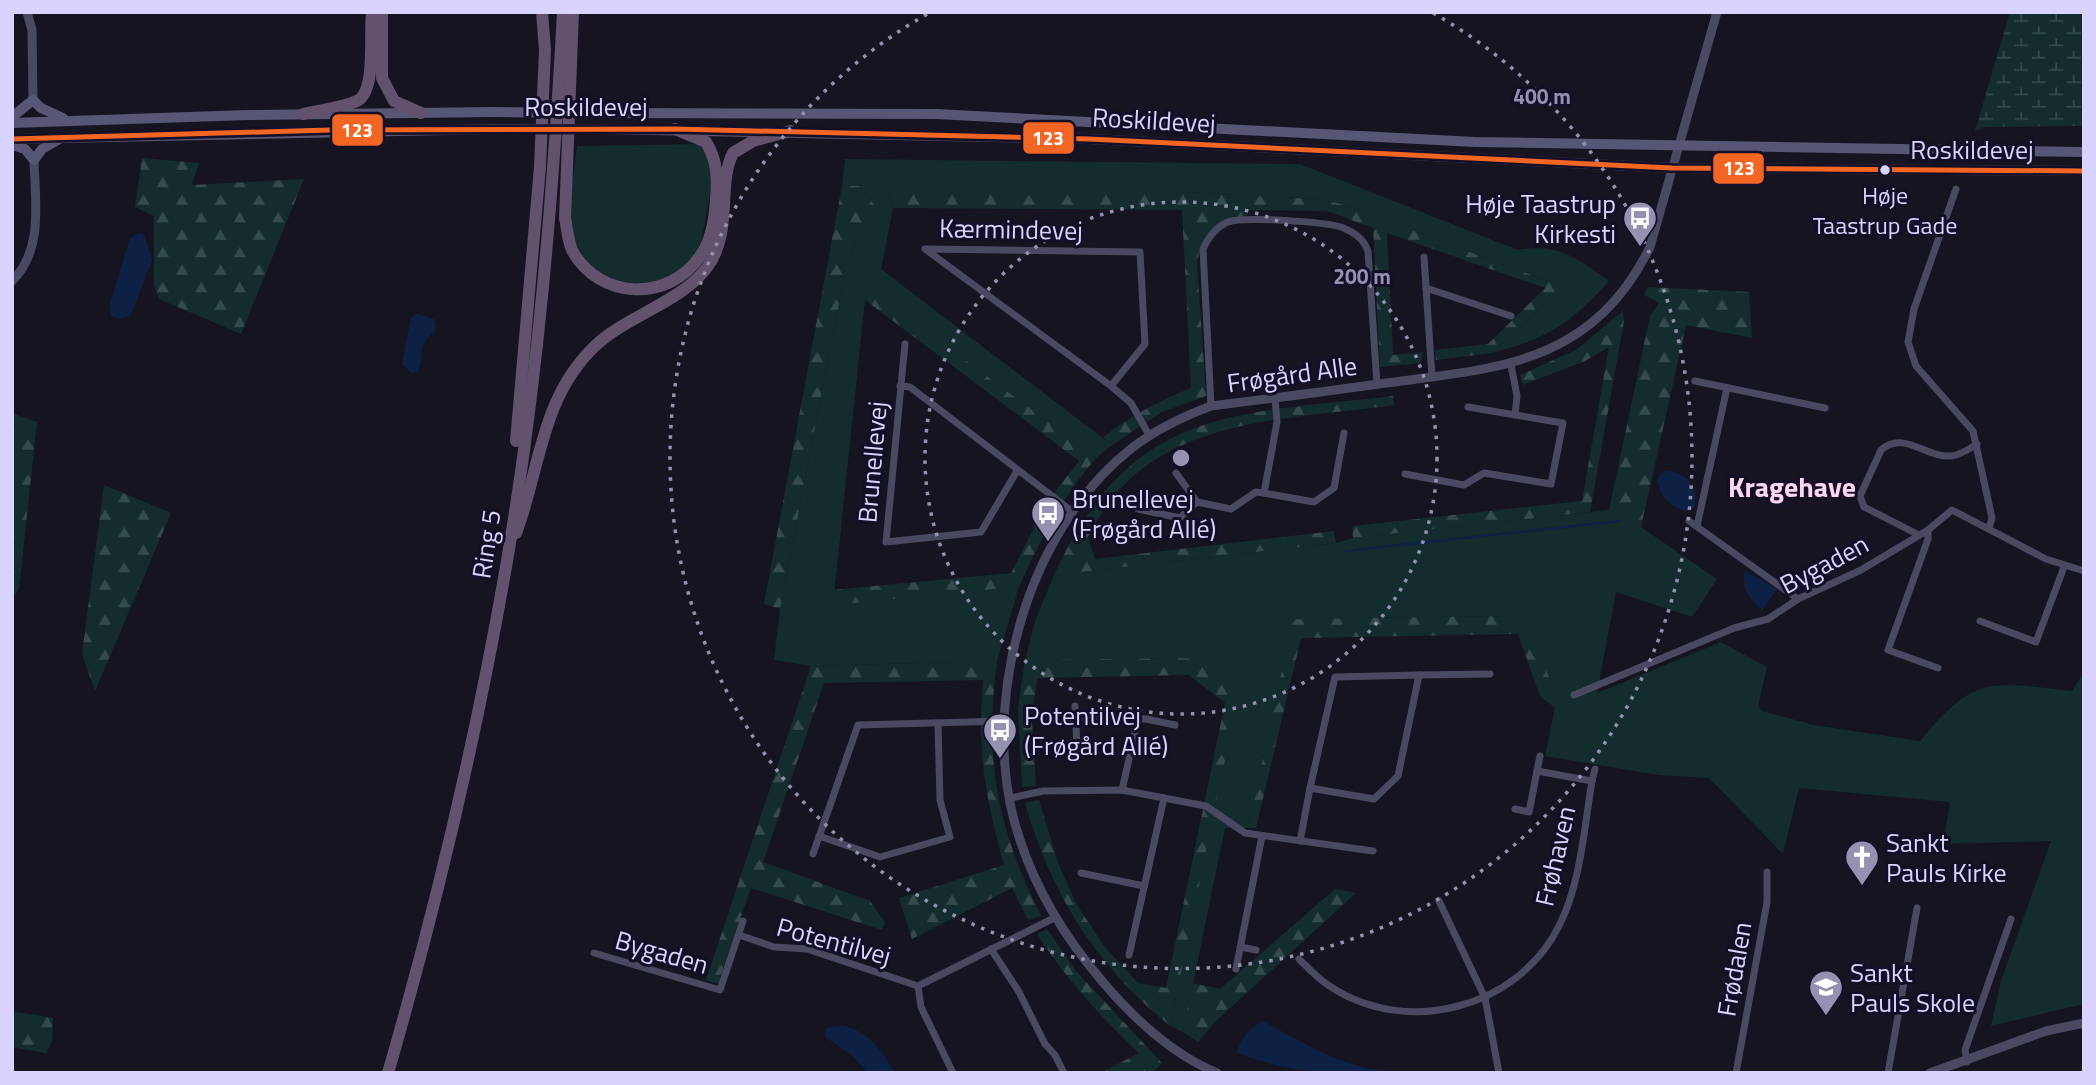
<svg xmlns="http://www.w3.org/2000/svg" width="2096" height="1085" font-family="'Titillium Web',sans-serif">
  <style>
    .green { fill: #132c2d }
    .forest { fill: url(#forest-firs) }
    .wetland { fill: url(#wetland-marsh) }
    .water { fill: #0d2144 }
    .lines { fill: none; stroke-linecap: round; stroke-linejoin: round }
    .stream { stroke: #0d2144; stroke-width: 2.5 }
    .minor { stroke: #4a4962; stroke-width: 7 }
    .tertiary { stroke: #4a4962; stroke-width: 9 }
    .secondary { stroke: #575674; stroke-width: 10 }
    .trunk { stroke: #62526e; stroke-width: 12 }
    .secondary-bridge { stroke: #575674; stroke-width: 10 }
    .bus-1-casing { stroke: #130f26; stroke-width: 10 }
    .bus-1 { stroke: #f26522; stroke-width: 5 }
    .ring { fill: none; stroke: #9591b1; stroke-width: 3.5; stroke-dasharray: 3.5 7 }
    .bus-dot { fill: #d9d4ff; stroke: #130f26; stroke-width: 2.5 }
    .labels { text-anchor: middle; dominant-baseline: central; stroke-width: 6; stroke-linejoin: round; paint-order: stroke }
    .bus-label { font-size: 24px; fill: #d9d4ff; stroke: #130f26 }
    .street-label { font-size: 26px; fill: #d9d4ff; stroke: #130f26 }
    .poi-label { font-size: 26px; fill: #d9d4ff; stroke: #130f26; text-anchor: start }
    .neighbourhood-label { font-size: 28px; font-weight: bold; fill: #ffd6f0; stroke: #130f26 }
    .centre { fill: #9591b1; stroke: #130f26; stroke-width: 3.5 }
    .ring-label { font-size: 21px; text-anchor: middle; font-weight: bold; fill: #9591b1; stroke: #130f26; stroke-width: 6; stroke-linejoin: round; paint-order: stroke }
    .line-badge { stroke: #130f26; stroke-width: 2.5 }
    .badge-label { font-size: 19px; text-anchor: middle; font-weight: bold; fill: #fff }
  </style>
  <defs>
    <pattern id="forest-firs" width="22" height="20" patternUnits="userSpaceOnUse" patternTransform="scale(1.75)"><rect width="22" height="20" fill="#132c2d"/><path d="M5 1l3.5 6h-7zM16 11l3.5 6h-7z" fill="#354a4c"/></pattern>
    <pattern id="wetland-marsh" width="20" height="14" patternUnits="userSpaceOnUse" patternTransform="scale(1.75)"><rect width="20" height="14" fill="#132c2d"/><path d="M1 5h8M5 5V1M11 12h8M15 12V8" fill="none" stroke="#354a4c"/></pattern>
  </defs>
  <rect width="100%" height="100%" fill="#161421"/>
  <g class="green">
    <path d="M701,144C715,160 713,186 708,206C703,225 704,246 691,262C683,272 671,276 659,280C615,293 571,263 570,215C569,193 575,168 577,146Z"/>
    <path d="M845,159L1300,164L1518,250C1557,242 1579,259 1609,281C1570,324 1549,338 1492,353L1563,287L1342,204L1317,199L1181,192L888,191L893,208L881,269L1112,445L1096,458L869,289L865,300L833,604L1019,587L997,661L811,666L774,660L780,609L845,272L855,242L877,208L859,186H842Z"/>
    <path d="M1609,510L1641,527L1717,579L1692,617L1616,592L1597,693L1721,642L1767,667L1758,706L1762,711L1814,725L1920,741C1975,674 1990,682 2072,691L2084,672V1004L1991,1026L2001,981L2051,841L1943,844L1950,802L1799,788L1783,854L1709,778L1659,775L1545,756L1555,708L1545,700L1554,693L1511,616L1294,619L1248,828H1225L1183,1032L1170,1026L1239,687L1201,658L1025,660L1035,621L1054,575L1336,543L1353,538Z"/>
  </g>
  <g class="forest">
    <path d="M142,158L199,163L192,185L304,179L241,334L159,299L154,285V216L135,207Z"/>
    <path d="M842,186H859L877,208L855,242L845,272L780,609L764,604Z"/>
    <path d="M909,188L1181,192L1317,199L1342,204L1563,287L1492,353L1436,360L1435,350L1488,344L1545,288L1387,233L1393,355L1423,352L1421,363L1380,367L1373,228L1327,211L1249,210L1246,216C1216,219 1202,234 1197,263L1206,396L1162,412L1112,445L1103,437C1131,416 1158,401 1191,388L1182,210L893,208L888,190Z"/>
    <path d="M1648,287L1749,292L1752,338L1686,325L1641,527L1609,510L1650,316L1659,303L1644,295Z"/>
    <path d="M869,288L1096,458C1063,496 1040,540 1019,587L833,605L832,590L1011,573L1047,502L1079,461L865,300Z"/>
    <path d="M1623,311L1624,321L1590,512L1353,538L1352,526L1582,501L1609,347L1585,361L1523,385L1520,375L1576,350Z"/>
    <path d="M1393,396L1394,405C1299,419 1175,416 1111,500C1102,512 1095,525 1088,537L1095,559L1334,531L1336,543L1054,575C1132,406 1230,415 1393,396Z"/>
    <path d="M12,413L37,422L19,589L12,599Z"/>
    <path d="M104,485L171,513L95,691L82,654Z"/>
    <path d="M1511,616L1534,636L1555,694L1545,700L1540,696L1518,634L1301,638L1256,828H1248L1293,619Z"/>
    <path d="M1201,658L1240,687L1170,1026C1095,964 1052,896 1025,803L1039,800L1058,863L1077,905L1104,946L1138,983L1166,988L1225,703L1189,675L1037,678L1032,721L1036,786L1022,787L1018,708L1025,660Z"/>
    <path d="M997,661C984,759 997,828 1041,916L1028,920L1012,888L912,939L899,898L1004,865C985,795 977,753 983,680L824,683L763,862L870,901L885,922L882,930L751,888L718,984L706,980L811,666Z"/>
    <path d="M1335,889L1356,893L1216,1021L1198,1042L1183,1032L1192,983L1220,989Z"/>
    <path d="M1047,929L1076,971L1162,1063L1152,1073H1100L1139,1053C1100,1016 1066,979 1037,934Z"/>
    <path d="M12,1011L53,1018L52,1041L46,1053L12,1047Z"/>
  </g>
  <path class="wetland" d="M2010,12H2084V126L1984,127L1975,131Z"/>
  <g class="water">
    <path d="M139,233L144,234L152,260L131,315L120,319L111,316L110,304L130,238Z"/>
    <path d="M417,314L434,319L436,330C416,347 425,351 418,371L412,373L402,364L411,318Z"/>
    <path d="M1665,470C1686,473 1698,485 1695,507L1685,512C1668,504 1660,497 1657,478Z"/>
    <path d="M1745,571L1777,589L1762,610C1749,600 1740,586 1745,571Z"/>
    <path d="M1263,1021C1311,1047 1344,1069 1401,1073C1344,1073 1289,1076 1237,1052C1242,1037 1249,1028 1263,1021Z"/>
    <path d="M836,1025C864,1026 882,1050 895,1073H868L853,1056L825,1037V1029Z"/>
  </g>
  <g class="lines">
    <path class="stream" d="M1346,551L1620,521"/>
    <g class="minor">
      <path d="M1956,189L1914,309L1908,342L1916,366L1973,431L1992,518L1989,528"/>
      <path d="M1424,257L1432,377"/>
      <path d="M1426,288L1511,316"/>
      <path d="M905,344L886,542L981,532L1017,471"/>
      <path d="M1511,365L1517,396L1515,415"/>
      <path d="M1695,381L1825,408"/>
      <path d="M900,386L910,387L1073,512"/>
      <path d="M1111,386L1145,344L1140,252L925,249L1111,386L1131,403L1149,435"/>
      <path d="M1275,398L1277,422L1264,493L1314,502L1334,488L1344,433"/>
      <path d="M1211,406L1203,249C1208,238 1216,227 1228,222C1243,216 1324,222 1341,227C1354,232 1363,238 1368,251L1377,384"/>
      <path d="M1176,473L1197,502L1231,509L1256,492L1264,493"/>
      <path d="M1405,474L1464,485L1484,473L1551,484L1563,423L1468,407"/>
      <path d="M1138,509L1180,518L1197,502"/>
      <path d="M1689,521L1798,599"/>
      <path d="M1697,526L1727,388"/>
      <path d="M1928,530V539L1888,650L1938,668"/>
      <path d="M1919,535L1864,507L1860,496L1881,450C1904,430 1926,458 1951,456C1961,455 1969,449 1977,444"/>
      <path d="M1980,621L2036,642L2064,567"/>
      <path d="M1574,695L1734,628L1768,619L1798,599L1861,570L1928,530L1952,510L2046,559L2084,571"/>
      <path d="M1075,706L1077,748"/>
      <path d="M1076,719H1146L1175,725"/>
      <path d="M1537,771L1540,756"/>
      <path d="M1592,781L1595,769"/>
      <path d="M1310,788L1335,677L1419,675"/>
      <path d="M1122,790L1138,719"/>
      <path d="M1011,798L1043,791L1122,790L1206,806L1245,833L1373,851"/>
      <path d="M819,836L880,857L950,837L940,800L938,723"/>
      <path d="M1300,841L1310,788L1374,799L1398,776L1419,675L1490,674"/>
      <path d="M813,854L858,725L1005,721"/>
      <path d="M1081,873L1144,886"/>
      <path d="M1439,901L1485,998L1499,1073"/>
      <path d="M739,935L774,947L807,949L918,986L1056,917"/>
      <path d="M1240,947L1256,950"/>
      <path d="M991,949L1019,992L1045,1044L1055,1055L1064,1073"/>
      <path d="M594,953L720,990L743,921"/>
      <path d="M1129,955L1164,798"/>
      <path d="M1299,959C1309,969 1319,980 1331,987C1408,1037 1518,1008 1559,926C1581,883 1584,828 1592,781L1537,771L1529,812L1515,809"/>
      <path d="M1236,969L1262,836"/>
      <path d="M918,986L921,1007L953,1073"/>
      <path d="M1967,1062L1965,1050L2011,919"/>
      <path d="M1736,1073L1767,902V872"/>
      <path d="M1888,1073L1917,908"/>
    </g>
    <g class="tertiary">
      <path d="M27,12L32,30L33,100"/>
      <path d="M12,281C44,250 35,201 34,160"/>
      <path d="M1217,1073C1172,1054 1133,1018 1102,981C1067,940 1037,892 1020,840C976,712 1024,532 1132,448C1156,429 1182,417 1211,406C1269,399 1328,391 1386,383C1500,368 1592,364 1650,247L1717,12"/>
      <path d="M1930,1073L2046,1031L2084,1023"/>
    </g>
    <g class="secondary">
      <path d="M601,113L936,114L1475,142L2084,152"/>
      <path d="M12,117L33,100L41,108L63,118"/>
      <path d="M12,123L248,115L494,112"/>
      <path d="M600,129L1089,139L1672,168L2084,171"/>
      <path d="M12,139L494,129"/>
      <path d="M12,145L25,149L34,160L42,149L58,140"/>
    </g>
    <g class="trunk">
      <path d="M382,12V78L394,101L421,113"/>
      <path d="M573,12L565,218C567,228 568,241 572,250C599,300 669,303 701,255C712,239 715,218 716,199C718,178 717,160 706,142L675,129"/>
      <path d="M303,114C320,110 341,108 357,101C377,91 369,33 372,12"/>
      <path d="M516,441L540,167L545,50L542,12"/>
      <path d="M516,533C541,467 540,398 596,345C627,316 685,300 708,266C733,230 717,184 733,153L753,141L790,131"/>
      <path d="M388,1073C437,904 477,734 507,561C538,380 553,196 563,12"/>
    </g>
    <g class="secondary-bridge">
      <path d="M494,112L601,113"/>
      <path d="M494,129H600"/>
    </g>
    <g class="bus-1-casing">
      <path id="bus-1" d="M12,139L330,130L675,129L1089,139L1672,168L2084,171"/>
    </g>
    <use href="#bus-1" class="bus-1"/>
  </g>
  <g class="ring">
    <circle cx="1181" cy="458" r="256"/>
    <path d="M1433 13A511 511 0 1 1 929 13"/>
  </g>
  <defs>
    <g id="bus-pin" transform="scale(1.75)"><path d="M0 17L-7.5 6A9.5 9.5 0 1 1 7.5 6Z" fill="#9591b1" stroke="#130f26"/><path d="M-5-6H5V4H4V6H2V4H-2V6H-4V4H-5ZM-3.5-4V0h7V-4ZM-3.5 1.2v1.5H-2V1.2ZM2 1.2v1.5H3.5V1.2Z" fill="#fff"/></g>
    <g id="church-pin" transform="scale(1.75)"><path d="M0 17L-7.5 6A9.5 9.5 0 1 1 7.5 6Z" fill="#9591b1" stroke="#130f26"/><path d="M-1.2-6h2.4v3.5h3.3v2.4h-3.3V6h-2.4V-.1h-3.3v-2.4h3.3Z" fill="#fff"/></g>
    <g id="school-pin" transform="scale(1.75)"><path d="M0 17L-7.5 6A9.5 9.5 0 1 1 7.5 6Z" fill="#9591b1" stroke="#130f26"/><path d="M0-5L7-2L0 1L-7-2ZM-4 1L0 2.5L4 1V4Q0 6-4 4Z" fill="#fff"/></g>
  </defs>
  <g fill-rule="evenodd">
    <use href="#bus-pin" x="1640" y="218"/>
    <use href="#bus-pin" x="1048" y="513"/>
    <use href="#bus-pin" x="1000" y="730"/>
    <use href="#church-pin" x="1862" y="857"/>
    <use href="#school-pin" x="1826" y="987"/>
  </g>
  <circle class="bus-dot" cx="1885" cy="170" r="6"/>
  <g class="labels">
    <g class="bus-label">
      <text x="1885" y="195">Høje<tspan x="1885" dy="30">Taastrup Gade</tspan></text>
    </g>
    <g class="street-label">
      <text x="586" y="106">Roskildevej</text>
      <text transform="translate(1154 120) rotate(3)">Roskildevej</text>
      <text x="1972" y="149">Roskildevej</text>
      <text transform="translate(1011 229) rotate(1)">Kærmindevej</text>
      <text transform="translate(1292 374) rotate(-8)">Frøgård Alle</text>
      <text transform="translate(872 462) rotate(-85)">Brunellevej</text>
      <text transform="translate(486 544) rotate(-81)">Ring 5</text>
      <text transform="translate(1824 564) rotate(-28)">Bygaden</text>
      <text transform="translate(1555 856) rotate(-77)">Frøhaven</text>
      <text transform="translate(834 941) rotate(15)">Potentilvej</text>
      <text transform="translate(662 952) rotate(16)">Bygaden</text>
      <text transform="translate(1734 969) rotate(-80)">Frødalen</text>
    </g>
    <g class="poi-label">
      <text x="1616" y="203" text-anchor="end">Høje Taastrup<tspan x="1616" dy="30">Kirkesti</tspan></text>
      <text x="1072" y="498">Brunellevej<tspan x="1072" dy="30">(Frøgård Allé)</tspan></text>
      <text x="1024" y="715">Potentilvej<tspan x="1024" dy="30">(Frøgård Allé)</tspan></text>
      <text x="1886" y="842">Sankt<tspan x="1886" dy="30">Pauls Kirke</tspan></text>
      <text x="1850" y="972">Sankt<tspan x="1850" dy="30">Pauls Skole</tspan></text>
    </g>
    <g class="neighbourhood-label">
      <text x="1792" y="486">Kragehave</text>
    </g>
  </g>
  <circle cx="1181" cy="458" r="10" class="centre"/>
  <g class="ring-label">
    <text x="1542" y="104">400 m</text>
    <text x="1362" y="284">200 m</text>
  </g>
  <g class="line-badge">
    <rect x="331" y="113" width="53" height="34" rx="7" fill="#f26522"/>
    <rect x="1022" y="121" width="53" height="34" rx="7" fill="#f26522"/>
    <rect x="1712" y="152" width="53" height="33" rx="7" fill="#f26522"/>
  </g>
  <g class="badge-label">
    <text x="357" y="137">123</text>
    <text x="1048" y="145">123</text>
    <text x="1739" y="175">123</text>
  </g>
  <rect width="2096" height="1085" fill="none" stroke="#d9d4ff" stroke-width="28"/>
</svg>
